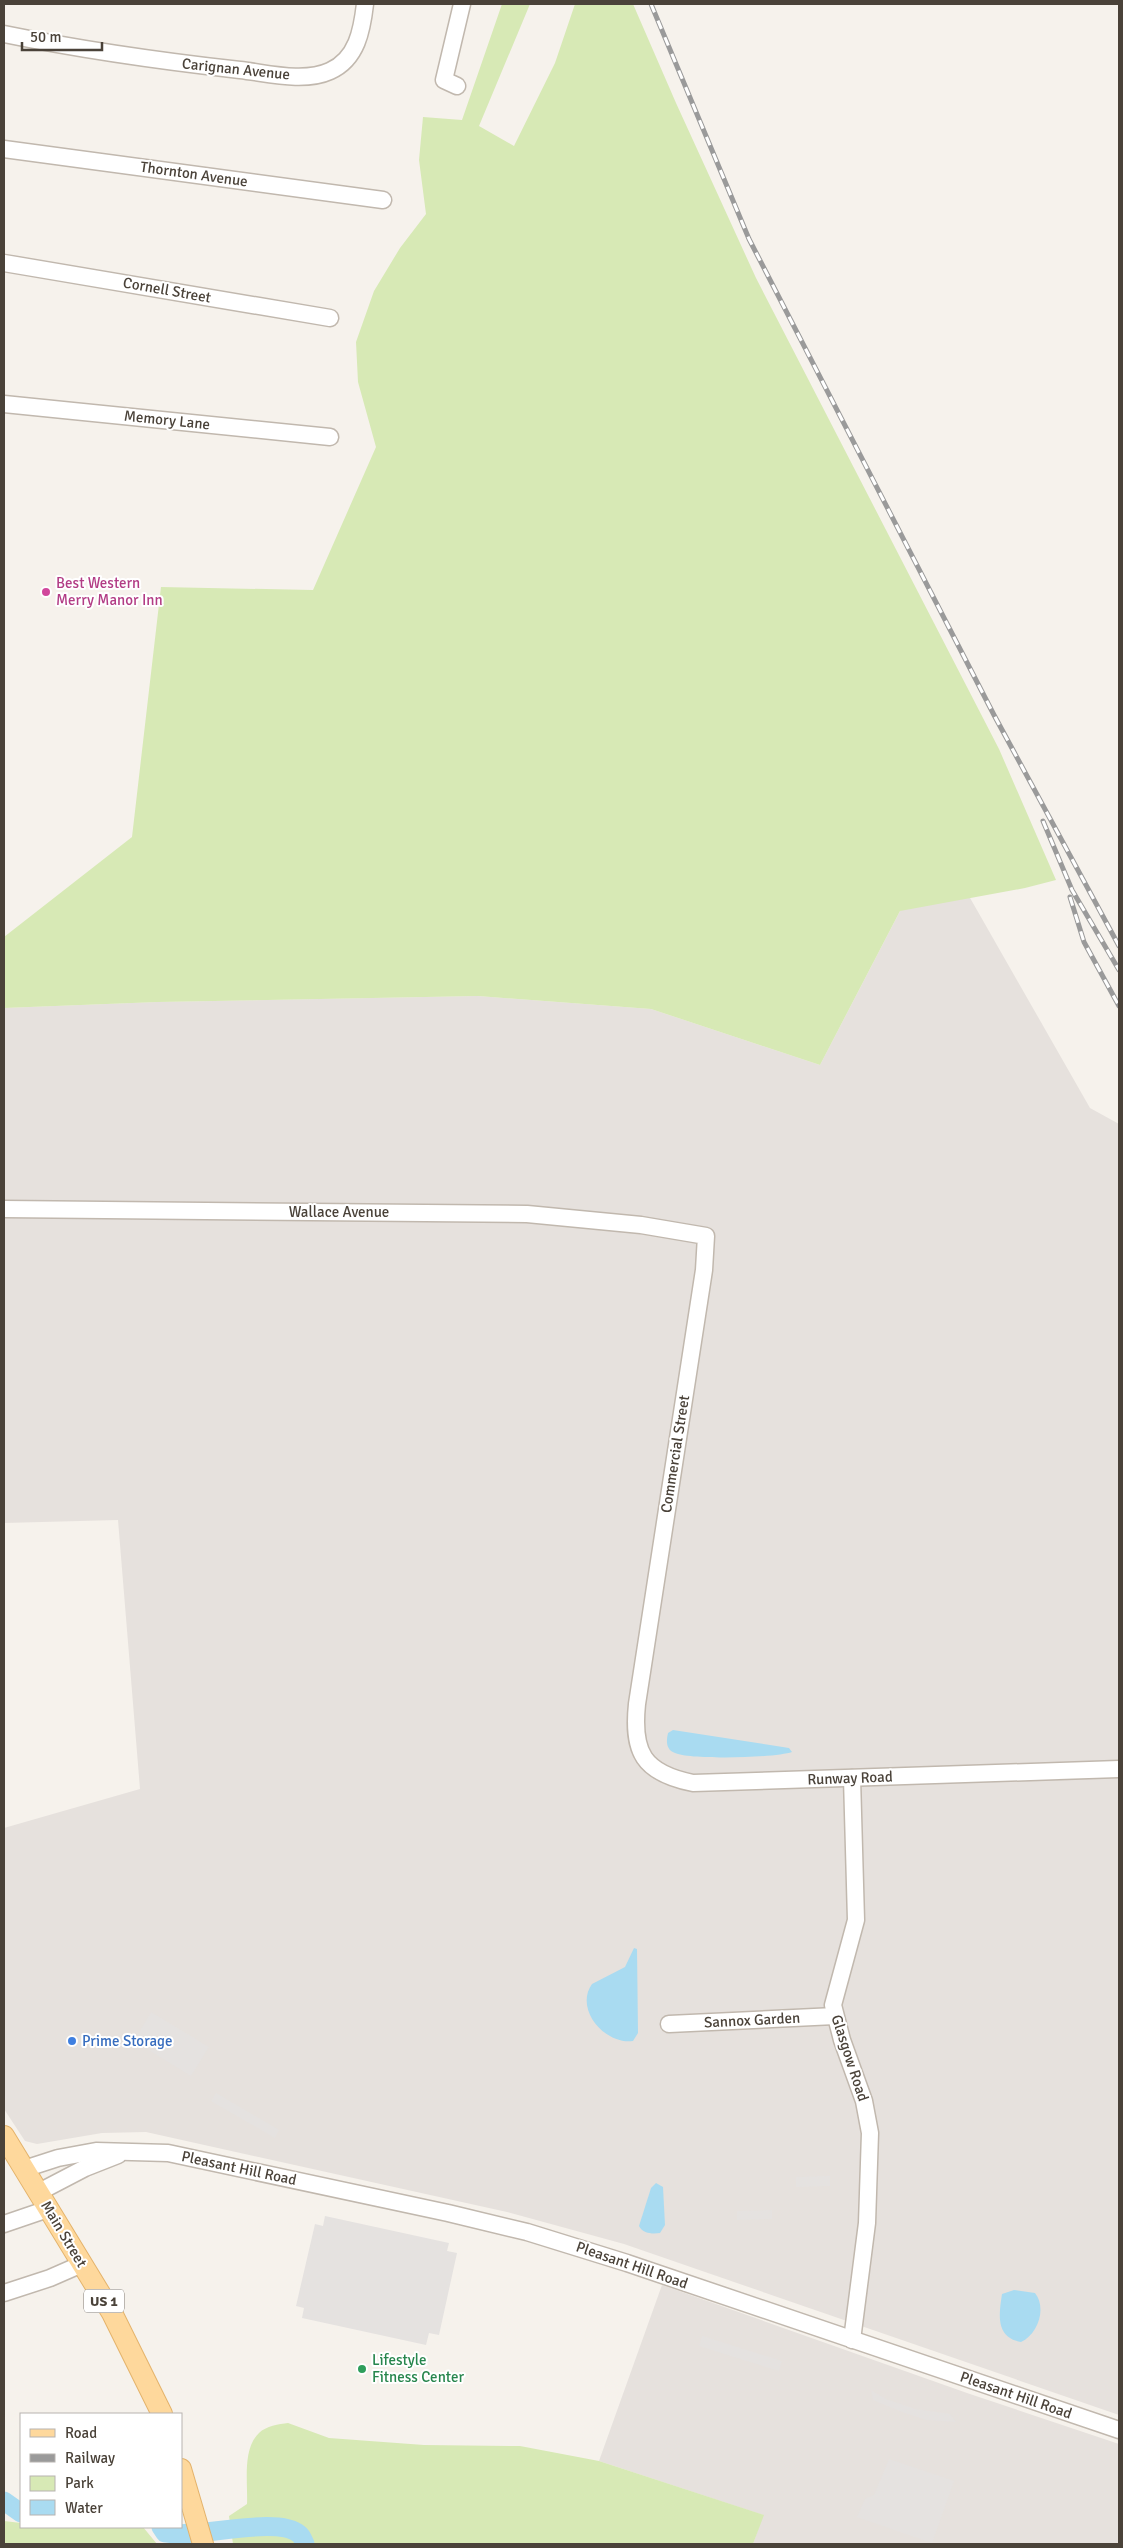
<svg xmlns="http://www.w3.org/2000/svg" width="1123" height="2548" font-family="Signika,sans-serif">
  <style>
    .industrial { fill: #e6e1dd }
    .green { fill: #d7e9b5 }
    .parking { fill: #e5e2e0 }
    .water { fill: #a9dbf1 }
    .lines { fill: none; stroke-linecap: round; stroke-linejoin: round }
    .river { stroke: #a9dbf1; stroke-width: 19 }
    .minor-casing { stroke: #c1b8ae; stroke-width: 19 }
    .major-casing { stroke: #e4b36b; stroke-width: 22 }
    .minor { stroke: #fff; stroke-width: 16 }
    .major { stroke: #fed89c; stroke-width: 20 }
    .rail-casing { stroke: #9a9a9a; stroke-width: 5 }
    .rail { stroke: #fff; stroke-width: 3; stroke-dasharray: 9; stroke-linecap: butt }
    .hotel-dot { fill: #d1479c; stroke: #fff; stroke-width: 2 }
    .shop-dot { fill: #3f7fe0; stroke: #fff; stroke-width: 2 }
    .leisure-dot { fill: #2e9e5b; stroke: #fff; stroke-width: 2 }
    .labels { text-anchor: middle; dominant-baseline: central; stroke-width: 4; stroke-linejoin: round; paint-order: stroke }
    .shield { fill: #fff; stroke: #807b74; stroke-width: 1 }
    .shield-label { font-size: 14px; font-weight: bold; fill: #4a4239 }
    .street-label { font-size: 15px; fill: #4a4239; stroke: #fff }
    .hotel-label { font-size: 15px; fill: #b23c85; stroke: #fff; text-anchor: start }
    .shop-label { font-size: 15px; fill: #366cbe; stroke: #fff; text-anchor: start }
    .leisure-label { font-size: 15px; fill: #27864d; stroke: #fff; text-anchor: start }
  </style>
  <rect width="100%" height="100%" fill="#f6f2ec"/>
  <g class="industrial">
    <path d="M937,840L1090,1108L1119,1124V2415L624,2244L507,2212L146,2132L102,2133L37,2144L25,2141L4,2109V1828L140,1789L118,1520L4,1523V1008L158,1002L478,996L651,1009L820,1065Z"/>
    <path d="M662,2285L967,2393L1119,2444V2544H753L763,2515L599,2461Z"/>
  </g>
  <g class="green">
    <path d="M502,4H530L479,126L514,146L555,63L575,4H633L676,103L756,278L999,749L1056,880L1025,888L900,911L820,1065L651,1009L478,996L158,1002L4,1008V937L132,837L161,587L313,590L376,447L358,382L356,342L374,291L400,248L426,214L419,160L423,117L462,120Z"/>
    <path d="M288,2423L329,2438L424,2445L520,2446L599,2461L764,2515L753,2544H233L229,2516L247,2504C248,2483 242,2449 259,2433C266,2426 279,2424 288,2423Z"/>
    <path d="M4,2521L21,2523V2527H143L157,2544H4Z"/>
  </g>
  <g class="parking">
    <path d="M151,2012L209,2047L191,2076L134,2041Z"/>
    <path d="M216,2093L279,2130L275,2138L211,2101Z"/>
    <path d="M830,2176V2186L796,2187V2177Z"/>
    <path d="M772,2210V2219L737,2220V2211Z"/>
    <path d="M325,2216L449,2243L447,2251L457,2253L439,2335L429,2333L426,2345L302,2318L304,2308L296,2306L315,2224L323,2226Z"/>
    <path d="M702,2336L782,2361L779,2371L699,2346Z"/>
    <path d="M871,2390L886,2399L915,2409L950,2414L956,2422L926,2420L902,2412L873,2400Z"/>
    <path d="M889,2459L954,2481L932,2543L857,2517L865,2499L874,2495Z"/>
  </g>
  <g class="water">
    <path d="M673,1730L789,1748L792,1752C775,1758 690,1760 675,1753C666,1750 666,1741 668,1733Z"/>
    <path d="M634,1948L637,1949L638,2033L633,2041C605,2045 574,2009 592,1984L625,1967Z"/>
    <path d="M656,2183L663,2187L665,2225L660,2233C653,2234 643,2234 639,2226L651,2188Z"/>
    <path d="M1014,2290L1035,2293C1047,2308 1038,2334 1021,2342C995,2337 999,2314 1002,2294Z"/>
  </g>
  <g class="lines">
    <g class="river">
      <path d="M4,2501L21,2513"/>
      <path d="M161,2527L165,2533C196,2539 277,2515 299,2534C302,2536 304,2542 305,2544"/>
    </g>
    <g class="minor-casing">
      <g id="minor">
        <path d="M4,34C82,50 160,61 240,70C267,73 304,83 330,71C357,59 362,30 365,4"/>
        <path d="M457,86L444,80L462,4"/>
        <path d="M4,149L383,200"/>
        <path d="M4,263L330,318"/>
        <path d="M4,404L330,437"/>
        <path d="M4,1209L527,1214L641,1225L706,1236L704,1270L637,1704C632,1752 643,1773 693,1783L1119,1769"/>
        <path d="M669,2024L835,2016"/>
        <path d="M24,2169L58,2158L96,2151L168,2153L448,2213L527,2232L627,2263L1119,2430"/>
        <path d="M39,2192L85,2168L118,2155"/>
        <path d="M4,2224L48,2209"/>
        <path d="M4,2293L50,2278L82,2264"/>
        <path d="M852,2340L867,2223L870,2133L864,2101L842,2040L833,2005L856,1920L852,1778"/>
      </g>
    </g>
    <g class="major-casing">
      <g id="major">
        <path d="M4,2136L112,2313L162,2414"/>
        <path d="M181,2469L203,2544"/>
      </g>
    </g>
    <use href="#minor" class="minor"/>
    <use href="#major" class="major"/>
    <g class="rail-casing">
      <g id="rail">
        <path d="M651,4L749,239L994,715L1119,946"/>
        <path d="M1043,821L1072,890L1119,970"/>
        <path d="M1070,897L1084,942L1119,1006"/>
      </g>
    </g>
    <use href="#rail" class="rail"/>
  </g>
  <circle class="hotel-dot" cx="46" cy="592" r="5"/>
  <circle class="shop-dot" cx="72" cy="2041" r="5"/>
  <circle class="leisure-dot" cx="362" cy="2369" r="5"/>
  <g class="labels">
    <rect class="shield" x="84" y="2289.5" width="40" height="23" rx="4"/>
    <g class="shield-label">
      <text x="104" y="2301">US 1</text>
    </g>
    <g class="street-label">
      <text transform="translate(236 69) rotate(6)">Carignan Avenue</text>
      <text transform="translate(194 174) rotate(8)">Thornton Avenue</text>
      <text transform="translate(167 290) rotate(10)">Cornell Street</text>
      <text transform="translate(167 420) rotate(6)">Memory Lane</text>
      <text x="339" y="1212">Wallace Avenue</text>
      <text transform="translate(675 1454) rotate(-81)">Commercial Street</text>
      <text transform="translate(850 1778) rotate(-2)">Runway Road</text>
      <text transform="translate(752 2020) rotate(-3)">Sannox Garden</text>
      <text transform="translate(850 2058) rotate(72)">Glasgow Road</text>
      <text transform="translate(239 2168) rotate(12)">Pleasant Hill Road</text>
      <text transform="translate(64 2234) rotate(59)">Main Street</text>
      <text transform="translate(632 2265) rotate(19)">Pleasant Hill Road</text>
      <text transform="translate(1016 2395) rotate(19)">Pleasant Hill Road</text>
    </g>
    <g class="hotel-label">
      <text x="56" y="583">Best Western<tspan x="56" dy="17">Merry Manor Inn</tspan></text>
    </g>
    <g class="shop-label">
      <text x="82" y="2041">Prime Storage</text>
    </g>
    <g class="leisure-label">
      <text x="372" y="2360">Lifestyle<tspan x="372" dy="17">Fitness Center</tspan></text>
    </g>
  </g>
  <rect width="1123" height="2548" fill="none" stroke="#4a4239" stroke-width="10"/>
  <rect x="20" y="2413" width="162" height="115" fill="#ffffff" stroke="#b7b3b0"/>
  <rect x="30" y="2429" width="25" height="8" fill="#fed89c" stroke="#b7b3b0"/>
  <text x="65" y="2438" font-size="15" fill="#4a4239">Road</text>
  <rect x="30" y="2454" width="25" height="8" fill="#9a9a9a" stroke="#b7b3b0"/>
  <text x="65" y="2463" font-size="15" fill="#4a4239">Railway</text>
  <rect x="30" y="2476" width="25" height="15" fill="#d7e9b5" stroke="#b7b3b0"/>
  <text x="65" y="2488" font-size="15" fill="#4a4239">Park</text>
  <rect x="30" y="2500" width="25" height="15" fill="#a9dbf1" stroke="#b7b3b0"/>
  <text x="65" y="2513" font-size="15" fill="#4a4239">Water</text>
  <path d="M22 42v8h80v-8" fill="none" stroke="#4a4239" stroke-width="2.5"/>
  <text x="30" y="42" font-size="15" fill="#4a4239" stroke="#ffffff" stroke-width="4" paint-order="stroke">50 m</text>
</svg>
